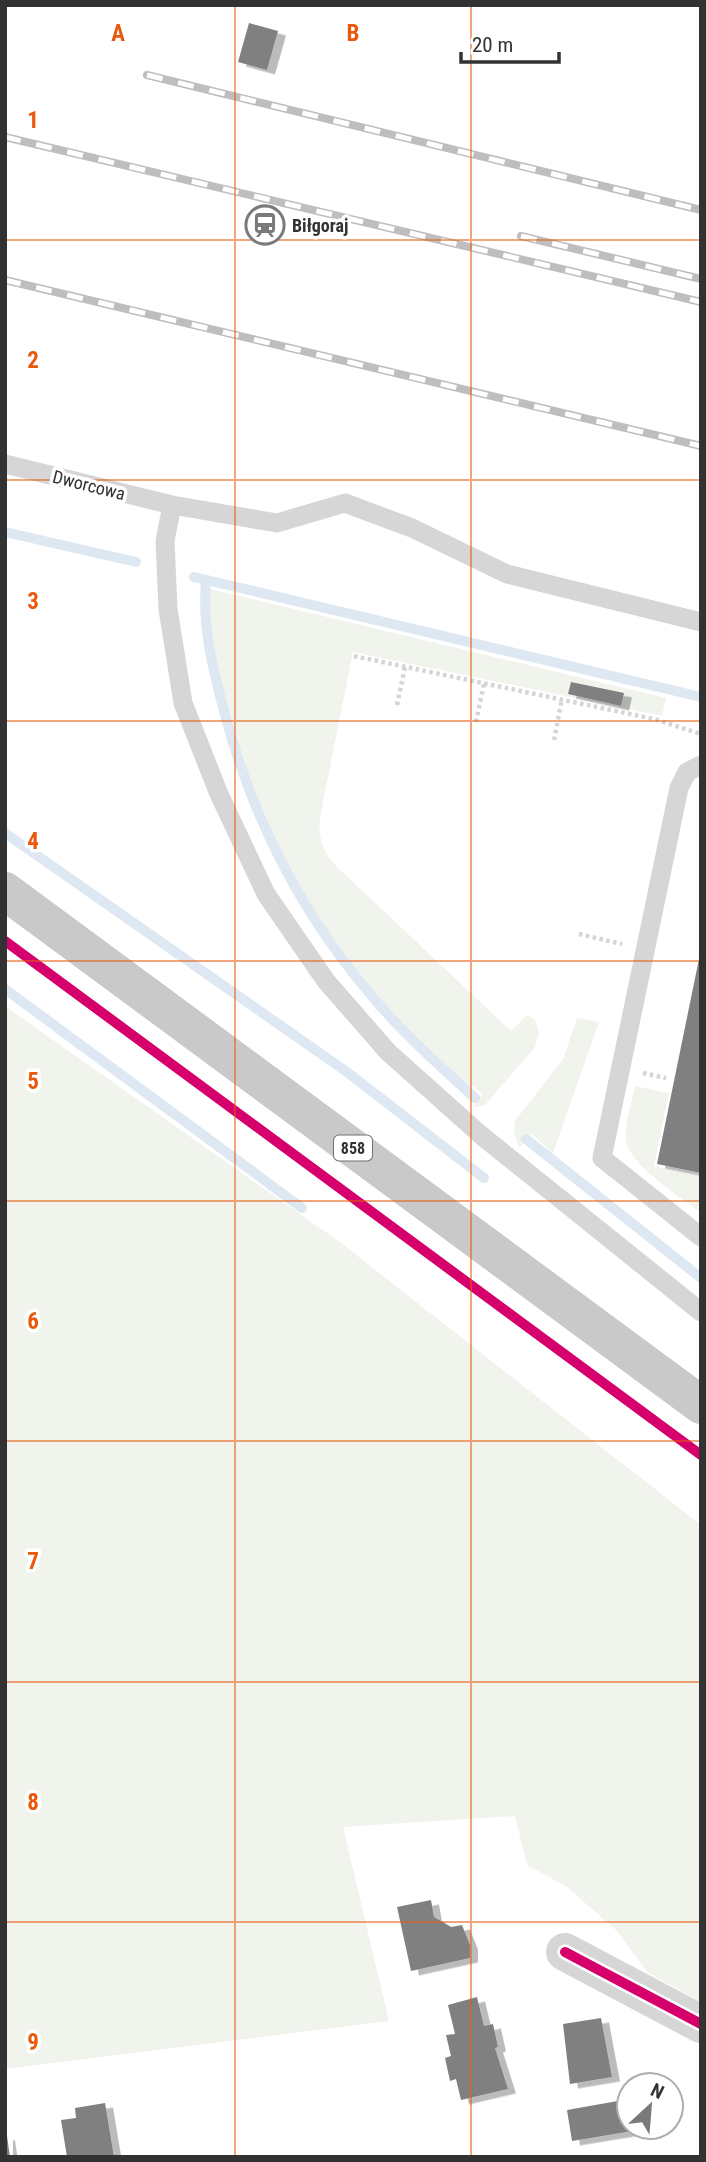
<svg xmlns="http://www.w3.org/2000/svg" width="706" height="2162" font-family="'Roboto Condensed',sans-serif">
  <style>
    .green { fill: #f0f4ed }
    .lines { fill: none; stroke-linecap: round; stroke-linejoin: round }
    .stream { stroke: #dde8f2; stroke-width: 10 }
    .building { fill: #808080; filter: url(#shadow) }
    .path { stroke: #d5d5d5; stroke-width: 4.5; stroke-dasharray: 3.5 3.5; stroke-linecap: butt }
    .service { stroke: #d6d6d6; stroke-width: 19 }
    .minor { stroke: #d6d6d6; stroke-width: 38 }
    .primary { stroke: #c9c9c9; stroke-width: 38 }
    .rail-casing { stroke: #bebebe; stroke-width: 8 }
    .rail { stroke: #fff; stroke-width: 5; stroke-dasharray: 16; stroke-linecap: butt }
    .cycleway-casing { stroke: #fff; stroke-width: 15 }
    .cycleway { stroke: #d6006c; stroke-width: 10 }
    .grid { fill: none; stroke: #e8590c; stroke-width: 2; stroke-opacity: 0.55 }
    .labels { text-anchor: middle; dominant-baseline: central; stroke-width: 7; stroke-linejoin: round; paint-order: stroke }
    .shield { fill: #fff; stroke: #707070; stroke-width: 2 }
    .shield-label { font-size: 16px; font-weight: bold; fill: #323232 }
    .poi-label { font-size: 18px; font-weight: bold; fill: #323232; stroke: #fff; text-anchor: start }
    .street-label { font-size: 18px; fill: #323232; stroke: #fff }
    .grid-label { font-size: 23px; text-anchor: middle; font-weight: bold; fill: #e8590c; stroke: #fff; stroke-width: 7; stroke-linejoin: round; paint-order: stroke }
  </style>
  <defs>
    <filter id="shadow"><feDropShadow dx="8" dy="4.5" stdDeviation="0" flood-color="#0004"/></filter>
  </defs>
  <rect width="100%" height="100%" fill="#fff"/>
  <g class="green">
    <path d="M210,589L666,698L662,716L353,652L321,812C317,834 321,849 336,866L511,1031L527,1015L535,1020L539,1033L535,1047L484,1106L473,1107L482,1094L473,1086L470,1089C444,1063 416,1038 390,1011C306,919 246,799 220,678C213,646 208,622 210,589Z"/>
    <path d="M5,1006L337,1240L701,1525V2002L647,1972L617,1931L567,1887L527,1865L515,1816L343,1827L389,2021L5,2069Z"/>
    <path d="M577,1018L599,1022L553,1153L531,1133L519,1148L514,1132L515,1121L563,1059Z"/>
    <path d="M635,1086L669,1093L654,1166L701,1176V1213C681,1197 630,1166 626,1141C624,1124 632,1103 635,1086Z"/>
  </g>
  <g class="lines">
    <g class="stream">
      <path d="M5,532L136,562"/>
      <path d="M194,577L701,697"/>
      <path d="M206,580C202,626 212,666 224,711C252,818 303,917 376,1001C406,1036 441,1067 475,1098"/>
      <path d="M5,833L347,1072L484,1178"/>
      <path d="M5,989L302,1208"/>
      <path d="M526,1139L701,1278"/>
    </g>
  </g>
  <g class="building">
    <path d="M249,23L278,31L267,70L238,62Z"/>
    <path d="M571,682L624,693L621,706L568,694Z"/>
    <path d="M700,954H701V1173L657,1164Z"/>
    <path d="M431,1900L434,1917L451,1927L462,1925L470,1945V1958L411,1971L397,1907Z"/>
    <path d="M477,1997L484,2026L493,2024L498,2047L495,2048L508,2089L461,2100L456,2079L450,2081L445,2058L451,2056L446,2035L455,2034L448,2005Z"/>
    <path d="M601,2018L612,2077L570,2084L563,2024Z"/>
    <path d="M629,2099V2127L651,2128L572,2141L567,2110Z"/>
    <path d="M105,2103L114,2157H67L61,2120L76,2118L75,2108Z"/>
    <path d="M5,2136H7L10,2157H5Z"/>
  </g>
  <g class="lines">
    <g class="path">
      <path d="M354,656L654,719L701,734"/>
      <path d="M397,705L405,667"/>
      <path d="M476,722L484,683"/>
      <path d="M554,740L562,699"/>
      <path d="M579,934L622,944"/>
      <path d="M643,1073L666,1078"/>
    </g>
    <g class="service">
      <path d="M5,464L172,505L277,523L345,503L412,528L507,574L701,622"/>
      <path d="M172,505L165,541L168,609L183,703L219,794L266,894L326,981L388,1052L482,1136L701,1312"/>
      <path d="M701,765L687,772L679,788L602,1158L701,1237"/>
    </g>
    <path class="minor" d="M565,1952L701,2024"/>
    <path class="primary" d="M5,891L701,1405"/>
    <g class="rail-casing">
      <g id="rail">
        <path d="M147,75L701,210"/>
        <path d="M5,137L701,302"/>
        <path d="M521,236L701,279"/>
        <path d="M5,280L701,446"/>
      </g>
    </g>
    <use href="#rail" class="rail"/>
    <g class="cycleway-casing">
      <g id="cycleway">
        <path d="M5,941L701,1455"/>
        <path d="M565,1952L701,2024"/>
      </g>
    </g>
    <use href="#cycleway" class="cycleway"/>
  </g>
  <path class="grid" d="M235,5V2157M471,5V2157M5,240H701M5,480H701M5,721H701M5,961H701M5,1201H701M5,1441H701M5,1682H701M5,1922H701"/>
  <defs>
    <g id="station-ring" transform="scale(2.0125)"><circle r="9.5" fill="#fff" stroke="#7a7a7a" stroke-width="1.5"/><path d="M-3-6H3Q5-6 5-4V2Q5 4 3 4L4.5 6H3L1.5 4h-3L-3 6H-4.5L-3 4Q-5 4-5 2V-4Q-5-6-3-6ZM-3.5-4v3h7v-3ZM-3.5 1v1.5H-2V1ZM2 1v1.5H3.5V1Z" fill="#7a7a7a"/></g>
  </defs>
  <g fill-rule="evenodd">
    <use href="#station-ring" x="265" y="225"/>
  </g>
  <g class="labels">
    <rect class="shield" x="334" y="1135.5" width="38" height="25" rx="5"/>
    <g class="shield-label">
      <text x="353" y="1148">858</text>
    </g>
    <g class="poi-label">
      <text x="292" y="225">Biłgoraj</text>
    </g>
    <g class="street-label">
      <text transform="translate(89 485) rotate(14)">Dworcowa</text>
    </g>
  </g>
  <g class="grid-label">
    <text x="118" y="41">A</text>
    <text x="353" y="41">B</text>
    <text x="33" y="128">1</text>
    <text x="33" y="368">2</text>
    <text x="33" y="609">3</text>
    <text x="33" y="849">4</text>
    <text x="33" y="1089">5</text>
    <text x="33" y="1329">6</text>
    <text x="33" y="1569">7</text>
    <text x="33" y="1810">8</text>
    <text x="33" y="2050">9</text>
  </g>
  <rect width="706" height="2162" fill="none" stroke="#323232" stroke-width="14"/>
  <g transform="translate(650 2106) rotate(26)"><circle r="33" fill="#ffffff" stroke="#adadad" stroke-width="2"/>
  <path d="M0-5L12 26L0 18L-12 26Z" fill="#7a7a7a"/>
  <text y="-10" font-size="19" font-weight="bold" text-anchor="middle" fill="#323232">N</text>
  </g>
  <path d="M461 52v10h98v-10" fill="none" stroke="#323232" stroke-width="3.5"/>
  <text x="472" y="52" font-size="21" fill="#323232" stroke="#ffffff" stroke-width="5" paint-order="stroke">20 m</text>
</svg>
